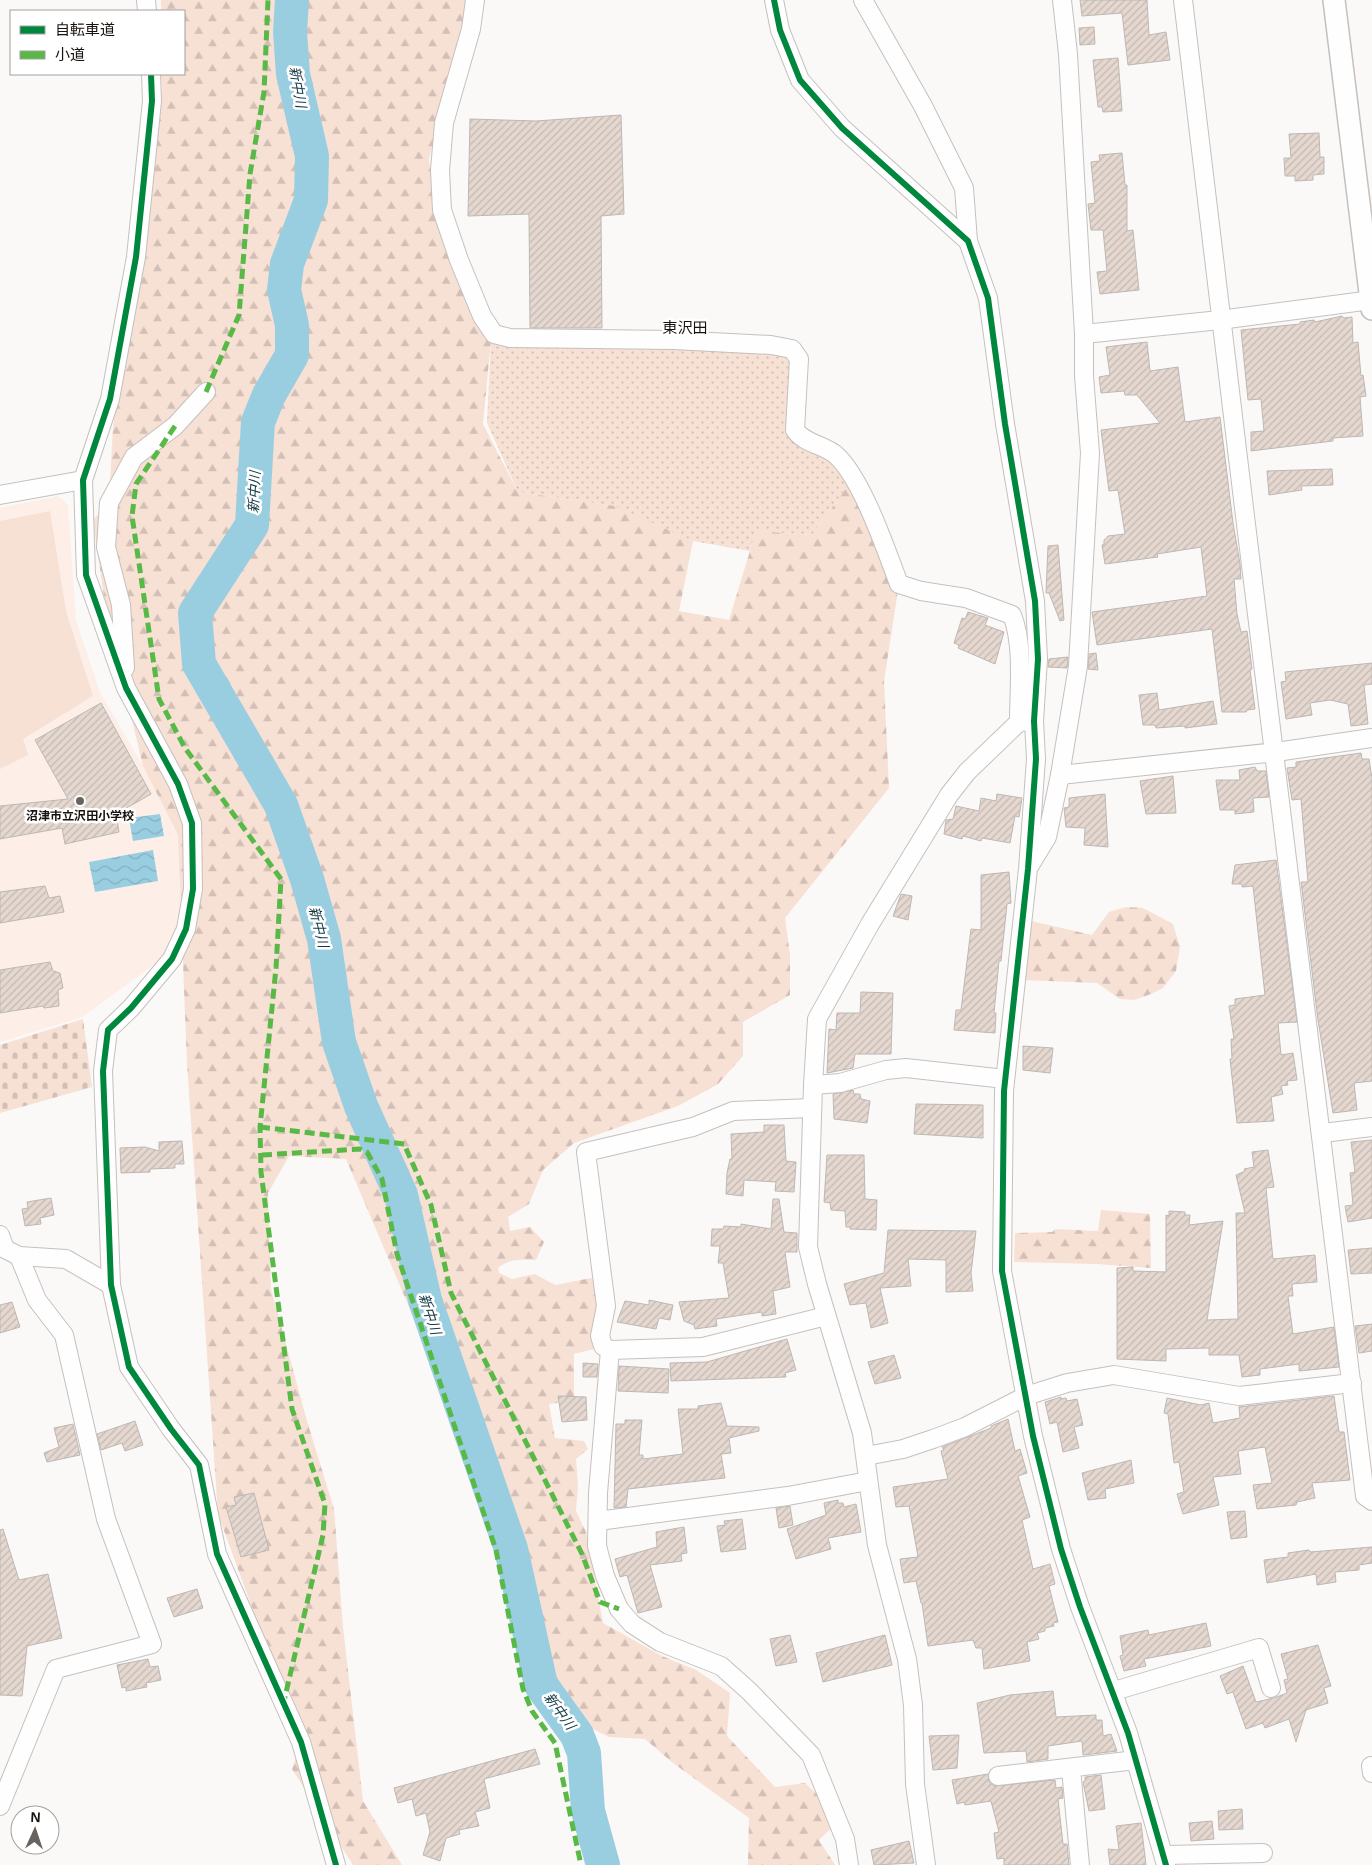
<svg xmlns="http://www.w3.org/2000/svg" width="1372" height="1865" font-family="Helvetica,'Noto Sans JP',sans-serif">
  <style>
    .built { fill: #fdefe8 }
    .grass { fill: url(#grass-dots) }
    .forest { fill: url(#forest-firs) }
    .cemetery { fill: url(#cemetery-stones) }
    .pitch { fill: #f7e0d4 }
    .water { fill: url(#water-waves) }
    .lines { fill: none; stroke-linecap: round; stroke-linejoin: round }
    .river { stroke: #99cee1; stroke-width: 34 }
    .building { fill: url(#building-hatch); stroke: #bcb8b4 }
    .minor-casing { stroke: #c5c0bd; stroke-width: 20 }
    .tertiary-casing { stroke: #c5c0bd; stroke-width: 24 }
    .minor { stroke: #fefefe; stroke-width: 18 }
    .tertiary { stroke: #fefefe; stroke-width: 21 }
    .quiet { stroke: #58b947; stroke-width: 5; stroke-dasharray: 10 5; stroke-linecap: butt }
    .cycleway-casing { stroke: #fff; stroke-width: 9 }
    .cycleway { stroke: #00873e; stroke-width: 6 }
    .poi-dot { fill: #676360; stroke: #fff; stroke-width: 2 }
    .labels { text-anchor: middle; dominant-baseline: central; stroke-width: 5; stroke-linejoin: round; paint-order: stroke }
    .poi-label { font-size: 12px; font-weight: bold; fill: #18120e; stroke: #fff }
    .water-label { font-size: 14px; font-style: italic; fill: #143844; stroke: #fff }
    .quarter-label { font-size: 15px; fill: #18120e; stroke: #fff }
  </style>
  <defs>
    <pattern id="grass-dots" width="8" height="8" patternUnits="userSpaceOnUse" patternTransform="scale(1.25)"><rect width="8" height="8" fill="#f7e0d4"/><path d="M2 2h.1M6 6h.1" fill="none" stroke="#d3bfb5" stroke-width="1.8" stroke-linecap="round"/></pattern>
    <pattern id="forest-firs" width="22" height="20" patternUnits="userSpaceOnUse" patternTransform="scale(1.25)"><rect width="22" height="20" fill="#f7e0d4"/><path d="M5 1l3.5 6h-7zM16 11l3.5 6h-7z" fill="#d3bfb5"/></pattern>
    <pattern id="cemetery-stones" width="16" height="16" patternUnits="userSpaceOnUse" patternTransform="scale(1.25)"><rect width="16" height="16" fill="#f7e0d4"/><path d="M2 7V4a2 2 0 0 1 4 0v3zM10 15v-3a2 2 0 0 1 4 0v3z" fill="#d3bfb5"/></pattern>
    <pattern id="water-waves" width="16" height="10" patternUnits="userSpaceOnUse" patternTransform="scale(1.25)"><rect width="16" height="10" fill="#99cee1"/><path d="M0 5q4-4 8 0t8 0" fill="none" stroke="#83b0c0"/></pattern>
    <pattern id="building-hatch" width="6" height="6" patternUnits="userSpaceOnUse" patternTransform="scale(1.25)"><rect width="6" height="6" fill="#e5d8d0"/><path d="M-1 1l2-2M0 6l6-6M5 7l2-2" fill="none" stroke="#c4b8b1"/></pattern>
  </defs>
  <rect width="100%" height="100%" fill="#fbf9f7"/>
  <path class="built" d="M58,496L68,505L76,620L100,692L143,766L180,838V941L157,962L83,1017L0,1042V508Z"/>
  <path class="grass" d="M491,340L792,349L801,428L853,479L812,535L756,531L750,551L693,541L608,505L518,492L487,423Z"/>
  <g class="forest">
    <path d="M161,0H475L455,57L429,159L434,206L491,340L483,424L518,492L615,506L693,541L679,611L729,620L756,531L812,535L853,479L899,584L884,681L889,788L785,918L790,955V995L743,1022V1056L718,1084L678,1106L574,1143L543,1170L529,1204L508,1217L510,1231L530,1227L544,1242L536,1260C522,1260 509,1258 498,1268L499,1273L512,1279L535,1274L555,1285L591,1278L606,1286L594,1333V1349L574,1354V1401L549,1404L555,1438L584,1441L588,1449L576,1459L578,1486L576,1511L586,1532L603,1623L662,1656L696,1670L730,1693L727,1736L775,1787L805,1783L821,1798L830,1829L819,1840L835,1865H748L749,1818L673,1763L645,1739L609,1737L565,1715L539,1692L518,1640L466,1441L346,1159L289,1156L268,1193L271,1289L307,1421L334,1509L343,1627L363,1801L402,1865H353L292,1769L301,1742L218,1514L187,1064L178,835L143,766L106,611L93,520L109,503L113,427L162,88L161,74H184V11H161Z"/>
    <path d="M1126,907L1143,908L1173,924L1180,947L1176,971L1163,988L1151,994L1134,1000L1120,999L1097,983L1023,980L1031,921L1092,935L1109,912Z"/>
    <path d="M1101,1210L1150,1214L1151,1268L1097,1264L1014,1262L1015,1233L1052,1232L1055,1229L1098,1231Z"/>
  </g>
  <path class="cemetery" d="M83,1019L92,1087L0,1113V1045Z"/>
  <path class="pitch" d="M50,511L66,611L93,696L23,739L28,755L0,769V521Z"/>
  <g class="water">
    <path d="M160,814L164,836L133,841L129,818Z"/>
    <path d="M153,850L158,881L95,892L89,862Z"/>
  </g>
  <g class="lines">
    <path class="river" d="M292,0L290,32L293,74L312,156L311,200L287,264L284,290L292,325V355L269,395L258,422L252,525L195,613L199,664L281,805L307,879L324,939L339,1042L361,1106L401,1195L425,1300L511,1549L541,1685L577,1735L584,1753L588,1811L603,1865"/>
  </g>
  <g class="building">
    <path d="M1080,0H1147L1149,35L1166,32L1170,60L1128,65L1122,13L1082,16Z"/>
    <path d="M1094,27L1095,44L1080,45L1079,28Z"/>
    <path d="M1118,58L1122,111L1103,112L1102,107H1098L1093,60Z"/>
    <path d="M621,115L624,214L601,216L602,328H530L529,214L468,216L470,119L536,121Z"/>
    <path d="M1319,133L1320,157H1324V174L1313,175V180L1295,181V176H1285L1284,158H1291L1289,134Z"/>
    <path d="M1122,153L1125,185H1127V231L1133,230L1139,290L1100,294L1097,272L1107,271L1103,230H1091L1088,204L1095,203L1091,162L1100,161L1099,155Z"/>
    <path d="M1342,316L1344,318L1352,317L1353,343L1358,342L1361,376L1363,375L1366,396L1360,397L1363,436L1333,438V441L1251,451V432L1264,431L1261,399L1248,400L1241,330L1300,324V322L1314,320L1315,322Z"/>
    <path d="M1147,342L1150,371L1178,367L1185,422L1220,417L1233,523L1240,564L1241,579H1234L1237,614L1241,632L1247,631L1252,669L1250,670L1255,709L1247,710L1246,712H1222L1212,629L1097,645L1092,612L1207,596L1201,547L1157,554L1158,557L1105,564L1102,545L1104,544V540L1108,536L1125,534L1118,490L1109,491L1101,430L1160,423L1137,395H1125L1124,391L1101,393L1099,377L1110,375L1106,347Z"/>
    <path d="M1332,469L1333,485L1301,486L1302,490L1269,495L1267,471Z"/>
    <path d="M1058,545L1064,620L1060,621L1049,593H1046L1048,546Z"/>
    <path d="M968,612L988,618L985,625L1004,632L995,664L958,648L959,645L954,643L962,618L965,619Z"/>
    <path d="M1096,653L1098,670L1088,669L1089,654Z"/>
    <path d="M1068,657L1067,668L1048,667L1049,659Z"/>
    <path d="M1372,663V684L1364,685L1368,724L1351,726L1348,704L1330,700L1310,703L1312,715L1286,719L1281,682L1286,681L1285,672Z"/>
    <path d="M1157,693L1159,710L1213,701L1217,724L1185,728V726L1156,728L1155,725H1143L1139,695Z"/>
    <path d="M101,703L151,794L116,814L119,832L65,844L62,828L0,839V806L68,799L35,740Z"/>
    <path d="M1361,753L1362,759H1369L1372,778V1081L1354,1083L1357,1110L1333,1113L1318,1020L1301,882H1308L1301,799L1292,800L1287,768L1296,767V762Z"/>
    <path d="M1255,767L1257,771H1266L1269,797L1253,798L1254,812L1235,814V810H1220L1216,780H1240L1239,770Z"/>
    <path d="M1173,776L1176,813L1146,814L1140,781Z"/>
    <path d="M997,794L1022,798L1019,817L1015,816L1010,843L982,838L981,841L963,836L962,839L944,834L946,820L953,819L956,806L979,811L981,798L996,801Z"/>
    <path d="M1105,794L1108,847L1084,845L1085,828L1066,827L1064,808L1069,807V798Z"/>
    <path d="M1276,860L1297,1022L1278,1023L1281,1055L1293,1053L1297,1080L1287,1081L1288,1085L1281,1086L1283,1094L1271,1097L1274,1121L1237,1123L1230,1059H1232L1231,1039H1234L1229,1006L1235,1005V999L1265,995L1253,886L1242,887V884H1232L1235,865Z"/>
    <path d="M1009,872L1011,903L1007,904L1001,961H999L994,1013H996L995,1033L954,1030L956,1010H961L971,929L981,930V875Z"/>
    <path d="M45,886L49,898L60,896L64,912L0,923V892Z"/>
    <path d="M901,894L912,896L908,920L893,916Z"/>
    <path d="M50,962L53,971L60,973L63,988L58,990L59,1006L44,1008L43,1006L0,1013V970Z"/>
    <path d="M861,992L893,993L891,1054H855L853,1068L827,1073L829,1029L836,1030L837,1013H860Z"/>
    <path d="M1023,1046L1053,1048L1050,1073L1023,1070Z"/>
    <path d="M853,1090L854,1094H860L861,1099L870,1101L867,1123L834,1119L833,1094Z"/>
    <path d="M916,1104L983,1105V1138L914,1134Z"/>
    <path d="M764,1125H784L786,1161L796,1162L794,1192L775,1191L776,1182L744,1180L743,1196L726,1194L727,1173L730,1159H732L731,1134L764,1132Z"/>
    <path d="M1372,1140V1218L1348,1222L1345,1206L1353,1205L1350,1173L1355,1172L1351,1142Z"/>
    <path d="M182,1141L184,1164H175V1168L150,1169V1172L121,1173L120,1148L145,1147L159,1151V1142Z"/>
    <path d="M1268,1150L1274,1187L1266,1188L1273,1259L1315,1255L1317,1282L1292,1284L1293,1296H1288L1293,1334L1334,1327L1339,1367L1299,1371V1364L1260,1369V1375L1242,1377L1239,1355H1209V1348L1166,1349V1361L1117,1359V1268L1133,1267V1271L1166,1272V1215L1169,1216V1211L1185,1212V1215H1190L1189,1225L1223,1221L1207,1320L1238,1319L1236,1213H1245L1236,1175L1245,1171L1244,1169L1254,1167L1252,1152Z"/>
    <path d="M827,1155H864L865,1199L877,1200L876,1230L850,1229V1227H846L845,1211L831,1210L830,1203L824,1202Z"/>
    <path d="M51,1198L54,1215L40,1218L41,1224L25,1226L22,1209L28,1208L27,1202Z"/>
    <path d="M773,1199H779L784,1232L797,1233V1252H785L790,1287L773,1291L776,1314L762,1316V1312L716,1319L717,1326L695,1329L694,1325L684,1321L679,1302L729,1298L723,1263H718L720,1246H711L712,1229H723L724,1226L741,1227V1224L771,1229Z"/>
    <path d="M888,1230L976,1231L971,1273L973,1291L946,1292V1260L908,1259L911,1286L880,1288L888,1323L871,1328L866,1303L850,1305L844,1284L884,1273Z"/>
    <path d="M1372,1248V1273L1351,1274L1348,1250Z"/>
    <path d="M649,1300L673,1305L670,1320L659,1318L656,1329L617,1322L625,1301L649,1305Z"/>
    <path d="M12,1302L20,1327L0,1333V1305Z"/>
    <path d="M1372,1324V1351L1359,1353L1355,1326Z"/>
    <path d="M787,1339L796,1370L785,1373L786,1377L671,1381L670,1363L707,1362Z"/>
    <path d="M894,1355L901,1378L875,1384L868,1362Z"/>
    <path d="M583,1363L598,1364L597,1377H583Z"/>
    <path d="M619,1366L669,1369L668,1393L618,1391Z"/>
    <path d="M558,1396L586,1397L587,1420L562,1422Z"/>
    <path d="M1334,1396L1339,1432H1344L1350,1480L1312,1483L1315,1498L1297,1502L1296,1505L1257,1509L1253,1485L1272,1483L1265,1447L1238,1451L1241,1474L1213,1477L1219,1505L1183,1514L1177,1494L1184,1492L1179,1462L1174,1463L1168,1414L1164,1413L1167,1398L1201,1405L1209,1403L1213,1423L1240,1418L1239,1407Z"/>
    <path d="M1061,1397V1399L1066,1398L1067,1401L1077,1399L1083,1425L1074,1427L1079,1448L1063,1452L1057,1422L1050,1424L1045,1402Z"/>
    <path d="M721,1403L727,1426L759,1427V1431L729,1438L731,1453L721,1454L725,1478L628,1489L626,1507L614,1508L616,1424H625V1420H642L639,1455H643V1459L683,1454L678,1409H698V1406Z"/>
    <path d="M1008,1419L1015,1451L1020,1449L1027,1473L1018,1476L1030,1517L1022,1520L1033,1569L1050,1564L1055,1584L1049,1586L1058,1622L1053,1623L1054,1626L1045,1628V1631L1037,1633L1039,1639L1027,1642L1030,1661L984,1669L982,1648H976L973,1640L928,1646L922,1603H921L916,1581L904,1583L900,1559L918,1557L909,1506L896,1507L893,1487L948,1479L941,1451L944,1450L942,1447L991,1428V1426Z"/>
    <path d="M135,1421L143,1445L125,1451L122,1443L101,1450L97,1434Z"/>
    <path d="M73,1424L80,1455L47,1462L44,1453L59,1447L54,1428Z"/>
    <path d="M1131,1460L1134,1483L1105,1489L1106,1498L1088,1500L1082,1473Z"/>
    <path d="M254,1493L269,1550L241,1557L226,1507L236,1505L234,1497Z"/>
    <path d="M838,1500V1503H843L844,1507L856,1504L861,1532L828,1538L831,1549L796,1559L787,1529L826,1515L824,1503Z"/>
    <path d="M790,1506L793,1525L779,1528L776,1508Z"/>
    <path d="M1245,1511L1247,1537L1231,1539L1227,1512Z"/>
    <path d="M742,1519L746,1549L721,1552L717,1526L725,1525L724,1521Z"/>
    <path d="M684,1527L687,1553L681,1554L682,1561L650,1565L662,1607L638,1613L627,1575L620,1577L615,1559L657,1547L656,1532Z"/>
    <path d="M3,1529L19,1580L48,1574L62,1638L27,1646L22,1696L0,1695V1530Z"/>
    <path d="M1372,1547V1563L1359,1565V1570L1335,1572L1336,1582L1317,1585L1316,1574L1267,1583L1264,1560L1288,1557V1553L1309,1550L1310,1552Z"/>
    <path d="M197,1589L203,1608L174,1617L167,1598Z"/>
    <path d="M1206,1623L1211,1646L1144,1659L1146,1666L1124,1671L1120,1656L1123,1655L1120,1636L1148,1630L1149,1635Z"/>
    <path d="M790,1635L797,1662L776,1666L770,1639Z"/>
    <path d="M885,1635L892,1665L823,1682L816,1653Z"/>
    <path d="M1318,1645L1331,1686L1324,1688L1328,1703L1306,1710L1296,1742L1289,1719L1265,1728L1263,1723L1246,1729L1233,1692L1227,1694L1220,1676L1243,1666L1256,1702L1274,1698L1287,1693L1284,1680L1288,1679L1281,1654Z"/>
    <path d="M148,1659L150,1667L158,1666L161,1680L146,1683L147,1687L126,1691V1687L122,1688L117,1665Z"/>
    <path d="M1053,1691L1056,1717L1096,1715V1720H1102L1103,1736L1111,1734L1117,1751L1083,1755L1082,1741L1048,1746V1759L1027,1762L1026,1751L984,1753L977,1703L1010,1695Z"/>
    <path d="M959,1735L957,1768L933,1770L929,1736Z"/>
    <path d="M535,1749L540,1764L484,1779L490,1808L475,1812L479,1826L459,1830L460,1834L446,1838L440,1861L423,1855L430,1832L426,1813L416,1816L412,1799L398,1803L394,1788Z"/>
    <path d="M988,1774L989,1782L994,1786L1055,1780L1056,1788L1062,1787L1063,1798L1058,1799L1063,1844H1067L1069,1865H1004V1858L997,1859L994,1833L999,1832L991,1801L965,1805L964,1802L957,1804L952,1780Z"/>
    <path d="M1101,1775L1105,1809L1089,1811L1083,1782L1085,1781V1777Z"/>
    <path d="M1242,1809L1243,1829L1219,1830L1218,1811Z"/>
    <path d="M1212,1821L1214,1839L1191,1841L1189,1823Z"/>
    <path d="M1141,1823L1146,1865H1110L1108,1849L1119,1850L1116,1826Z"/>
    <path d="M909,1841L914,1863L874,1865L871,1850Z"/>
  </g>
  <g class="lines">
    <g class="minor-casing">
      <g id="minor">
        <path d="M146,0L147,11"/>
        <path d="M475,0L471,29L444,123L440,170L442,210L459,260L482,316L494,334L510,338L674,340L771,345L792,349L799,359L795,430C804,444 826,445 837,456C863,481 886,550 899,584L921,591L966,598L1012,615C1024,644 1019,691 1019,722"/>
        <path d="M774,0L780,30L800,80L842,128L968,241L988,298L1005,424L1035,601L1038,659L1034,721L1036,759L1028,869L1004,1091L1002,1271L1033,1436L1061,1549L1080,1607L1128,1733L1166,1865"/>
        <path d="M863,0L923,106L964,188L968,241"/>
        <path d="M1183,0C1241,499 1306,997 1365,1496L1372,1501"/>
        <path d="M151,74L152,101L136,257L110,399L83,480L86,575L126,688L178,784L192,823L193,889L186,929L172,959L131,1008L108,1030L103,1071L111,1285L129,1367L171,1429L199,1465L217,1554L301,1742L336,1865"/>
        <path d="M1084,334L1220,320L1372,300"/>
        <path d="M0,495L83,480"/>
        <path d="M125,668L121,605L106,547L109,503L134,457L175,426L206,392"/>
        <path d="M1060,775L1276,752L1372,738"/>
        <path d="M1030,865L1047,837L1060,775L1078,666L1090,453L1084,376V334L1068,54L1062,0"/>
        <path d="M813,1085L840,1083L886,1070L906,1068L1005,1079"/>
        <path d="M812,1108L733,1111L693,1127L586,1152L606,1306L600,1336L603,1346L610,1350L598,1493L597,1546L605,1576L619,1609L632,1624L660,1642L721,1666L749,1691L811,1755L845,1839L849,1865"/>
        <path d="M1323,1133L1372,1127"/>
        <path d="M0,1235L5,1249L19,1256L66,1259L111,1285"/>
        <path d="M610,1350L703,1347L826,1316"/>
        <path d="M866,1456L903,1449L933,1439L965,1427L1026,1396L1067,1383L1114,1375L1239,1396L1352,1383"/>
        <path d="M598,1521L788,1496L868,1481"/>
        <path d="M1114,1691L1259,1648L1271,1688"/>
        <path d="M1371,1766L1372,1773"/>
        <path d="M1071,1769L1080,1865"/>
        <path d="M998,1776L1136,1760"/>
        <path d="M0,1806L56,1669L152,1644L106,1519L64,1335L37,1300L19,1256"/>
        <path d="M1164,1855L1263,1853"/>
        <path d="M926,1865L915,1784L913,1705L907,1659L877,1545L862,1433L817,1284L808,1247L813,1085L817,1019L870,924L949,795L967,772L1019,722L1034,721"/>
      </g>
    </g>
    <g class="tertiary-casing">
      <path id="tertiary" d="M1334,0L1372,309"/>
    </g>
    <use href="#minor" class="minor"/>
    <use href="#tertiary" class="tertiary"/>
    <g class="quiet">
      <path d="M206,392L239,315L250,174L264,92L268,0"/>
      <path d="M175,426L136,484L132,516L159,699L185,748L281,879L276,968L260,1127L261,1172L292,1409L325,1504L323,1535L284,1701"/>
      <path d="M260,1127L404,1144L431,1205L451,1293L582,1554L600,1602L619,1609"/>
      <path d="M262,1155L360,1149L367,1152L382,1179L397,1254L496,1550L523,1689L532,1711L555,1743L581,1865"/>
    </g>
    <g class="cycleway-casing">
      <g id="cycleway">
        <path d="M774,0L780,30L800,80L842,128L968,241L988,298L1005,424L1035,601L1038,659L1034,721L1036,759L1028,869L1004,1091L1002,1271L1033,1436L1061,1549L1080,1607L1128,1733L1166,1865"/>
        <path d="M151,74L152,101L136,257L110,399L83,480L86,575L126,688L178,784L192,823L193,889L186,929L172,959L131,1008L108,1030L103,1071L111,1285L129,1367L171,1429L199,1465L217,1554L301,1742L336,1865"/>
      </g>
    </g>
    <use href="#cycleway" class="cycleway"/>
  </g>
  <circle class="poi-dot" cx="80" cy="801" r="5"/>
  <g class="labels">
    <g class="poi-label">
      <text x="80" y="816">沼津市立沢田小学校</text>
    </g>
    <g class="water-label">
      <text transform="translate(298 87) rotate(80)">新中川</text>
      <text transform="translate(254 492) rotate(-87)">新中川</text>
      <text transform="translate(319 927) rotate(76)">新中川</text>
      <text transform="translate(430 1314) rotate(72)">新中川</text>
      <text transform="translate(560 1711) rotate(54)">新中川</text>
    </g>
    <g class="quarter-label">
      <text x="685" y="327">東沢田</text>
    </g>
  </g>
  <rect x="10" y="10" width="175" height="65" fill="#ffffff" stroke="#a3a09f"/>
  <rect x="20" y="26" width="25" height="8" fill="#00873e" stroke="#a3a09f"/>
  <text x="55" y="35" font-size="15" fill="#18120e">自転車道</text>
  <rect x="20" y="51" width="25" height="8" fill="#58b947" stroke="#a3a09f"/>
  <text x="55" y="60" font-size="15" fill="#18120e">小道</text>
  <g transform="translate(35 1830) rotate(3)"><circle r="24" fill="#ffffff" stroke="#a3a09f"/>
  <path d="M0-4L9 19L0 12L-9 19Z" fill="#676360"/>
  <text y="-8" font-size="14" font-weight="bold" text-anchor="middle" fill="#18120e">N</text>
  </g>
</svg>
